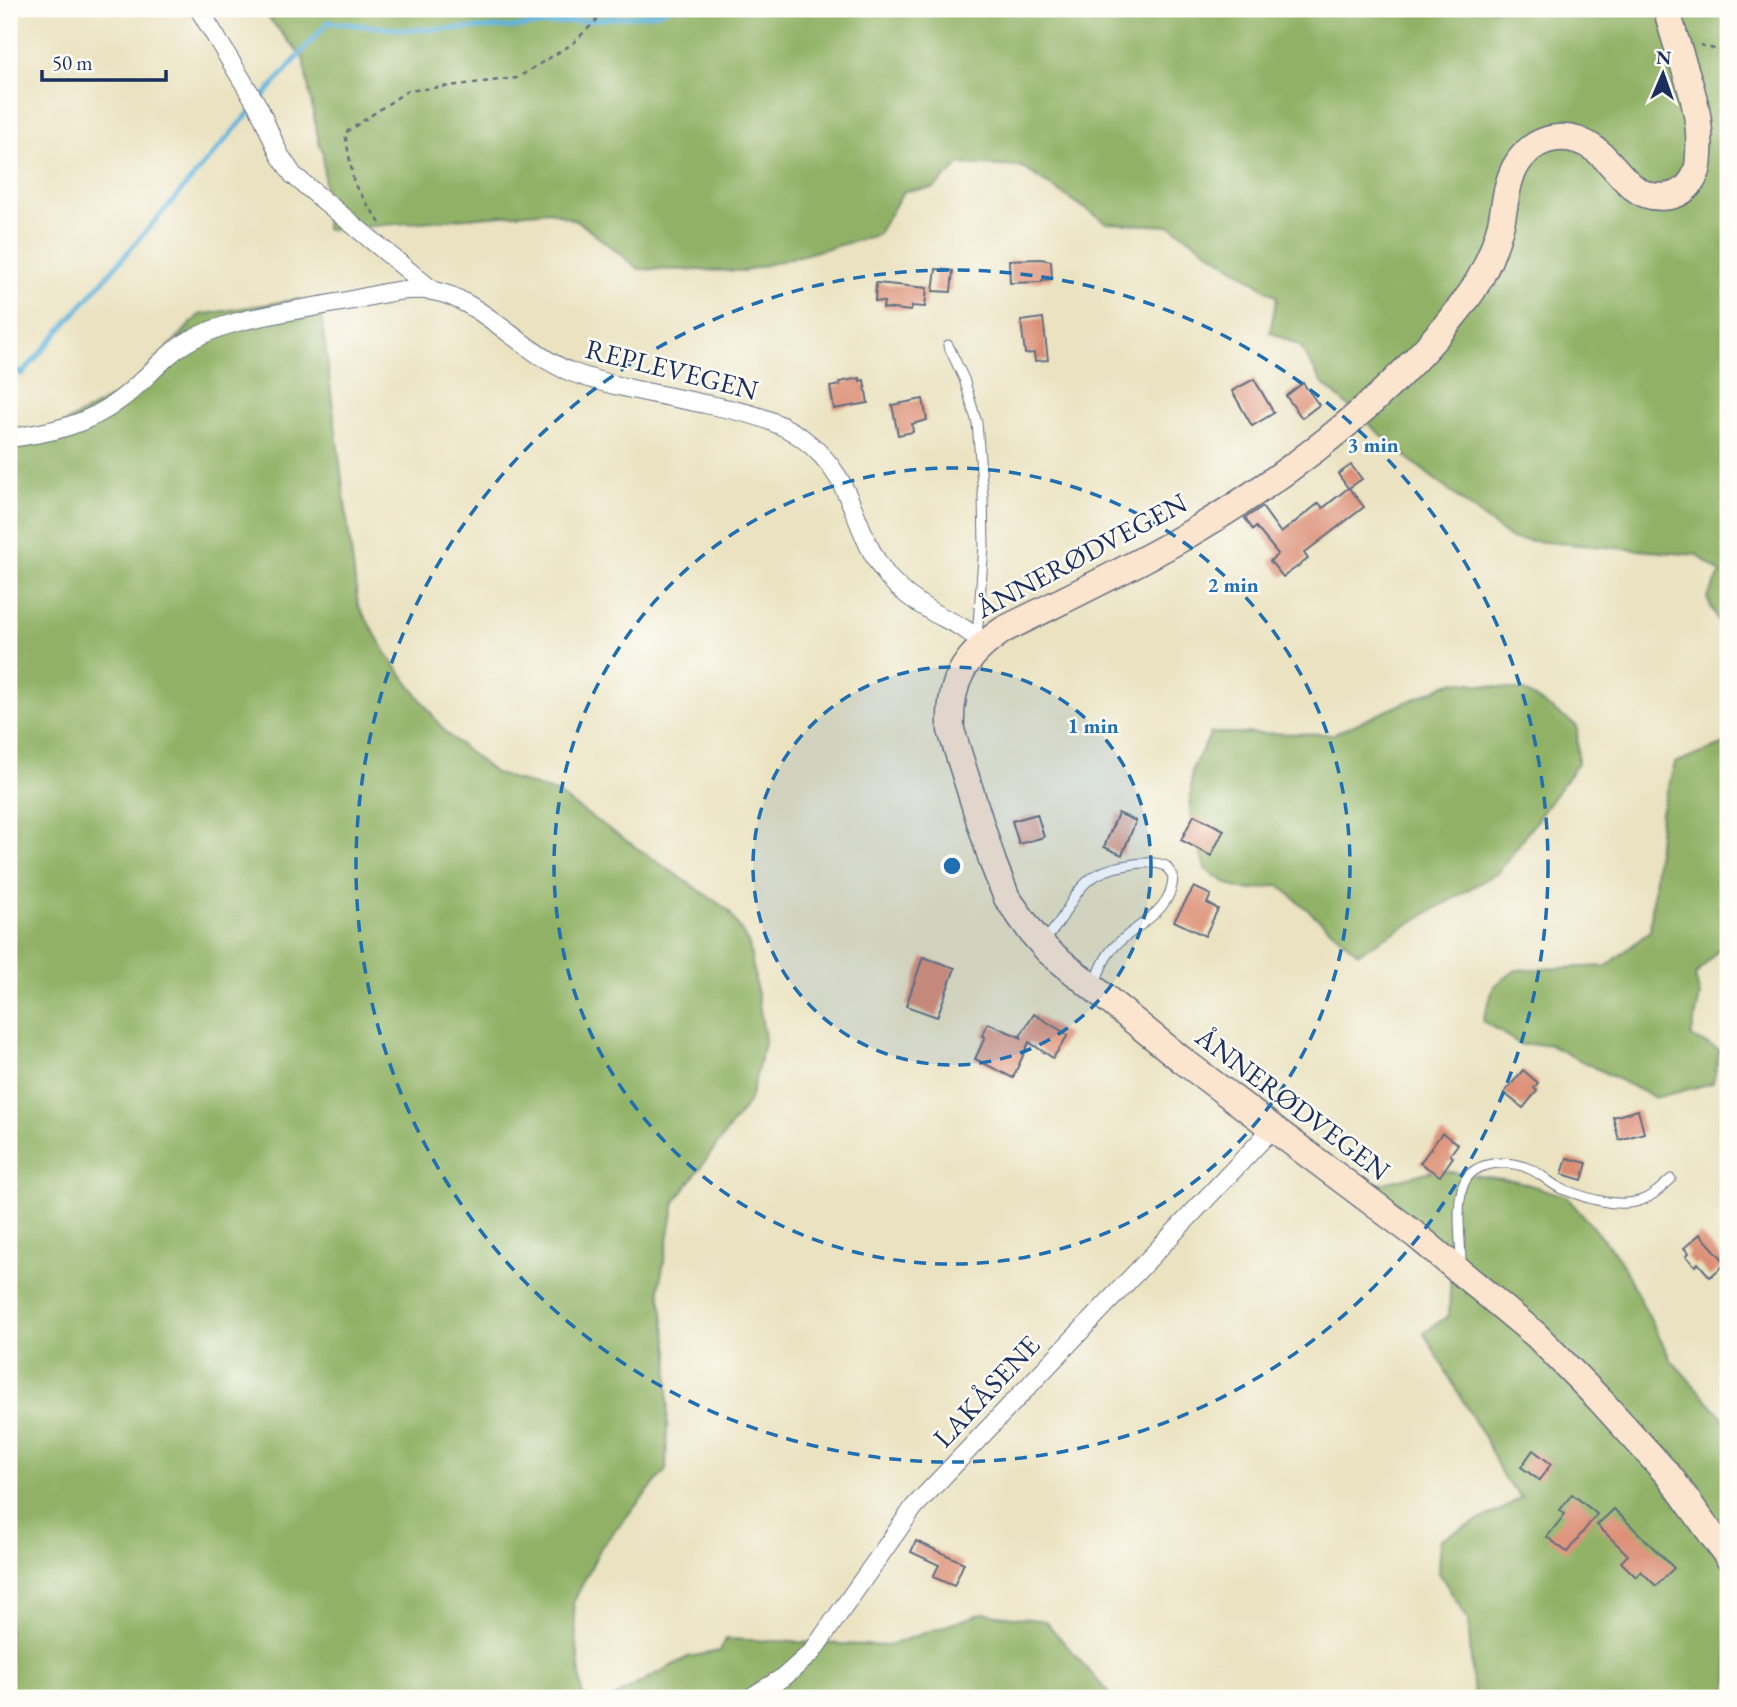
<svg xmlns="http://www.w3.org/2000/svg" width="1737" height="1707" font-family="'EB Garamond',serif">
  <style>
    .forest { fill: #91b266; stroke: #567062; stroke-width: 2 }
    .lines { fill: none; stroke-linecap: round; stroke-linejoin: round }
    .stream { stroke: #60b3dc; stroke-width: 5 }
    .building { fill: #dc8e74 }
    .lane-casing { stroke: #636e80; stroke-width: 11 }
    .street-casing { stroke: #636e80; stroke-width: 20 }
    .secondary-casing { stroke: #636e80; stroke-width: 29 }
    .path { stroke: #636e80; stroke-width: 2.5; stroke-dasharray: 5 5; stroke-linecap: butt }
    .lane { stroke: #fff; stroke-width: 9 }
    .street { stroke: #fff; stroke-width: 18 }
    .secondary { stroke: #fce5cf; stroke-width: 26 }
    .ring { fill: none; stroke: #1f6fb2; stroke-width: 3.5; stroke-dasharray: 12 9 }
    .labels { text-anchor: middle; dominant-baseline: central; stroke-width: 5; stroke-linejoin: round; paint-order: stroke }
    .street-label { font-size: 28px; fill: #1b2f5e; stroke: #fdfcf7 }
    .centre { fill: #1f6fb2; stroke: #fdfcf7; stroke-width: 3.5 }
    .ring-label { font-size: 21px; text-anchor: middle; font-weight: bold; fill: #1f6fb2; stroke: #fdfcf7; stroke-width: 5; stroke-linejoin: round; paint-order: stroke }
  </style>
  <rect width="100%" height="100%" fill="#fdfcf7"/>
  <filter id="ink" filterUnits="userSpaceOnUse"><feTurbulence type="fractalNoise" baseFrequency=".0143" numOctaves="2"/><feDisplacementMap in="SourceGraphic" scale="14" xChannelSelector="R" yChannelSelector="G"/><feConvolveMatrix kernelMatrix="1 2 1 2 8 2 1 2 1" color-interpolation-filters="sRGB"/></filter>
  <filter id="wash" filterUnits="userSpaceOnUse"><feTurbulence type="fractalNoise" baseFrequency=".00686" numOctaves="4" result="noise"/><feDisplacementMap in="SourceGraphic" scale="28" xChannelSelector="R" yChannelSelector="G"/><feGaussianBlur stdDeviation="1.57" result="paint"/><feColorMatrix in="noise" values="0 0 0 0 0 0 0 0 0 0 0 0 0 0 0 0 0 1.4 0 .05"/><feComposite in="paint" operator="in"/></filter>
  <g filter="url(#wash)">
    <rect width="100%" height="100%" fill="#eae2c0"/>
    <g class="forest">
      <path d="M261,9H1728V621L1719,623L1707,598L1721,573L1697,555L1511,539L1410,460L1323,384L1300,346L1270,332L1277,297L1171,226L1107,223L1022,167L960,164L934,188L904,191L877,235L744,271L639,269L579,222L550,211L326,230L323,153L319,143L303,58Z"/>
      <path d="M299,299L321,313L358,605L388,656L447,734L495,773L556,793L728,910L749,944L765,1039L750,1100L675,1202L659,1288L669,1351L666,1470L601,1547L573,1603L582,1695L584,1698H9V431L47,433L131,387L199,315Z"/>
      <path d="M1455,681L1524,691L1577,726L1578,763L1499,872L1358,953L1279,885C1240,894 1238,891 1205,869L1190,814L1192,769L1211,733L1333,734Z"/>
      <path d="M1728,743V948L1719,949L1695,976L1700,996L1691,1037L1720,1050L1713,1083L1655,1098L1548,1044L1521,1045L1483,1021L1494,986L1516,970L1607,966L1650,931L1661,812L1675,763Z"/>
      <path d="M1436,1170L1517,1181L1566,1196L1619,1258L1671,1360L1728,1423V1698H1474L1468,1620L1438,1571L1440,1539L1503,1509L1521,1497L1504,1479L1486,1441L1424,1333L1449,1315L1451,1271L1360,1189Z"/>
      <path d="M983,1613L1045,1621L1113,1698H612L688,1657L720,1651L726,1639L887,1646Z"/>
    </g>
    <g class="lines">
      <path class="stream" d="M9,366L22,374L328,22L406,30L518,27L655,14L669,9"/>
    </g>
    <g id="blocks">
      <g class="building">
        <path d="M1041,259L1051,261L1052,279L1042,280V282L1010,283L1009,260Z"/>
        <path d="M936,269L953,271L951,292L933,291Z"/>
        <path d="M876,283L927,288L925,307L912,306L911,311L883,308L884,302L875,301Z"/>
        <path d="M1043,318L1048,360L1035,361L1034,353L1025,354L1021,321Z"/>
        <path d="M860,378V381L864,380L868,403L834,409L830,387L840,385L839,382Z"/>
        <path d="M1254,379L1274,413L1252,426L1232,391Z"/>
        <path d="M1303,383L1319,405L1302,418L1286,396Z"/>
        <path d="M923,399L927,420L912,424L913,432L898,435L892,405Z"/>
        <path d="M1351,465L1362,479L1349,488L1364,507L1304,553L1308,559L1283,577L1270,561L1278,554L1256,527L1253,530L1245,518L1262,507L1281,533L1319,503L1323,508L1348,488L1338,474Z"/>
        <path d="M1118,813L1136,821L1122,855L1104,847Z"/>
        <path d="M1037,814L1044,837L1019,844L1012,821Z"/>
        <path d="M1194,815L1224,830L1211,856L1181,840Z"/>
        <path d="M1194,887L1211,895L1207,903L1218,909L1205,936L1174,921Z"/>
        <path d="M923,957L955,968L937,1017L906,1006Z"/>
        <path d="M1034,1014L1068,1035L1053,1058L1029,1042L1013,1078L975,1059L985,1037L982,1036L988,1023L1022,1038L1020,1036Z"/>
        <path d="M1523,1070L1538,1083L1534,1088L1537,1091L1523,1108L1504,1093Z"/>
        <path d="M1638,1110L1644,1133L1619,1140L1613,1117Z"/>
        <path d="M1442,1133L1458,1144L1450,1155L1453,1157L1440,1176L1420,1163Z"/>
        <path d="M1567,1158L1587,1163L1582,1180L1562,1174Z"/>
        <path d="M1700,1234L1726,1263L1710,1277L1698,1263L1695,1266L1686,1256L1689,1253L1684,1248Z"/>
        <path d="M1533,1450L1551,1464L1539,1480L1521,1467Z"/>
        <path d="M1572,1494L1597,1514L1567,1552L1547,1537L1565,1514L1560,1510Z"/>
        <path d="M1614,1509L1674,1568L1656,1586L1641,1571L1636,1577L1621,1562L1628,1555L1597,1525Z"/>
        <path d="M916,1541L964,1563L954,1586L933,1577L939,1565L911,1552Z"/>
      </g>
    </g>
  </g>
  <g filter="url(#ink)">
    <use href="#blocks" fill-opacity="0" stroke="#636e80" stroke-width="2"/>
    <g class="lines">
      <g class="lane-casing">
        <g id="lane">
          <path d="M948,345L964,379L977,423L983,495L984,546L977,637"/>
          <path d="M1043,942C1078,907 1069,874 1128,865C1142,863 1154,861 1166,866L1173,876C1173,912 1136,924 1115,946C1104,957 1099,971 1095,985"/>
          <path d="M1461,1265C1461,1240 1456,1213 1462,1189C1469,1160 1507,1159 1530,1169C1542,1174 1550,1184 1562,1189C1584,1197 1611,1207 1635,1202C1650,1199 1660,1189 1671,1179"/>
        </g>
      </g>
      <g class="street-casing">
        <g id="street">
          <path d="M199,9L259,108L279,154L293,175L433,291"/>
          <path d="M9,438C49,433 88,425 121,399C138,386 152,370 168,356C186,339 210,330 234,323C271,313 310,308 347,301C374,296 405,286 433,291C479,298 524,354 571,372C612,387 657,394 700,403C735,410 772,416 802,438C858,479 851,532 889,578C902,593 917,603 934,613C951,622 970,629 982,644"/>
          <path d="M750,1698L784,1677L812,1652L914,1507L1273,1128"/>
        </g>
      </g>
      <g class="secondary-casing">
        <path id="secondary" d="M1667,9C1678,60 1703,100 1699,155C1699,163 1697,174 1692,181C1679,201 1650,201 1633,187C1618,175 1609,158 1593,148C1570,132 1541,135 1523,156C1506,175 1506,201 1501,224C1493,254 1482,280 1463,304C1387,403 1285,479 1177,541C1121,573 1061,601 1003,630C963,657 949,682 951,730L993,863L1007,898L1033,934L1048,951L1182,1060L1417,1236L1536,1335L1600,1400L1671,1478L1728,1557"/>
      </g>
      <g class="path">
        <path d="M1700,45L1728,53"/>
        <path d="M380,223L354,184L345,133L407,91L517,78L572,44L608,9"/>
      </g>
      <use href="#lane" class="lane"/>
      <use href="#street" class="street"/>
      <use href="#secondary" class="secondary"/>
    </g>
  </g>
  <circle cx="952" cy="866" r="199" fill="#1f6fb2" fill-opacity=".12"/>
  <g class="ring">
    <circle cx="952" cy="866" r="199"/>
    <circle cx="952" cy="866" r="398"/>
    <circle cx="952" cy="866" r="596"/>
  </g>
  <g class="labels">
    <g class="street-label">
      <text transform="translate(672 369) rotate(14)">REPLEVEGEN</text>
      <text transform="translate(1081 555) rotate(-28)">ÅNNERØDVEGEN</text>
      <text transform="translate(1293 1103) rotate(37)">ÅNNERØDVEGEN</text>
      <text transform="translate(986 1391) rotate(-47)">LAKÅSENE</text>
    </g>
  </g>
  <circle cx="952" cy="866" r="10" class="centre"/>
  <g class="ring-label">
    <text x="1373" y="452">3 min</text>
    <text x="1233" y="592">2 min</text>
    <text x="1093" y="733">1 min</text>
  </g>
  <rect width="1737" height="1707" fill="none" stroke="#fdfcf7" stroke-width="35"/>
  <g transform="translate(1663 74) rotate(2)" stroke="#fdfcf7" stroke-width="5" paint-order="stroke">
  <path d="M0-5L12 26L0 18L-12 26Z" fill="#1b2f5e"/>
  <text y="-10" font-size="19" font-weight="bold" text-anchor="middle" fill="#1b2f5e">N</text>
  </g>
  <path d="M42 70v10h124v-10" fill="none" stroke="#1b2f5e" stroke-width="3.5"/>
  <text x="52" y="70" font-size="21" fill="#1b2f5e" stroke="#fdfcf7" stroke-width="5" paint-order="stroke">50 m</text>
</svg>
